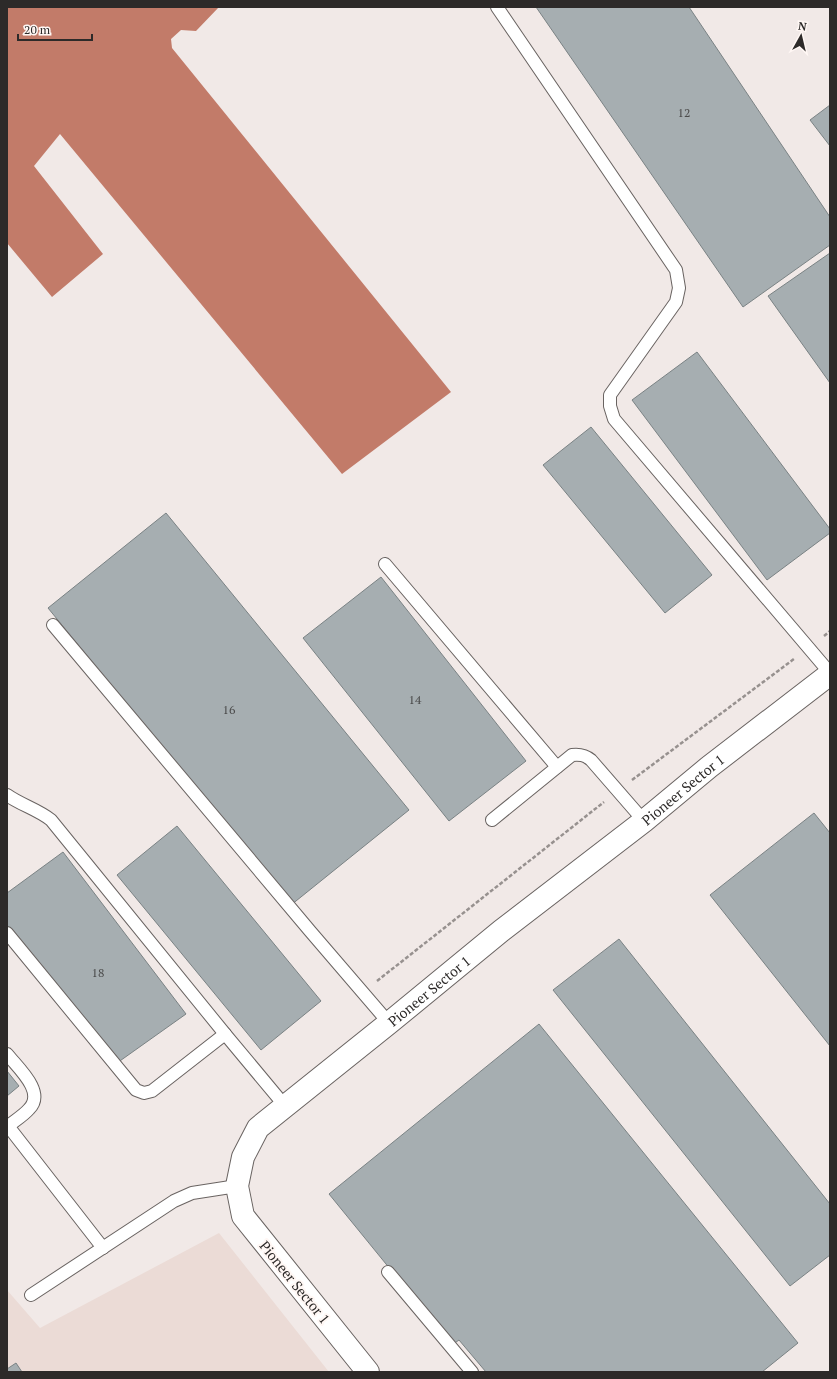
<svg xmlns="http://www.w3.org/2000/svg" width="837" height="1379" font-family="'PT Serif',serif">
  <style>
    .built { fill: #ebdbd6 }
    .water { fill: #c27b69 }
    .building { fill: #a6aeb1; stroke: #7a8284 }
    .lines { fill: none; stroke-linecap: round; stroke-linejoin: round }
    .service-casing { stroke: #696361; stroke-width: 14 }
    .minor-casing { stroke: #696361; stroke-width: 24 }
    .path { stroke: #97918f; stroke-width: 2.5; stroke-dasharray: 4 2; stroke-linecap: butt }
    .service { stroke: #fff; stroke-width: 12 }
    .minor { stroke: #fff; stroke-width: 22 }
    .labels { text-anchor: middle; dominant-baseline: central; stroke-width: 4; stroke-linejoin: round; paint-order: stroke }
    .number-label { font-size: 12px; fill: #4b4b4b }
    .street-label { font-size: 14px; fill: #2d2a29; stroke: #fff7f4 }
  </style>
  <rect width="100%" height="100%" fill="#f1e9e7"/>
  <path class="built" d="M219,1233L329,1372H7V1290L40,1328Z"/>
  <path class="water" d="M7,7H219L196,31L181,30L171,39L172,48L451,392L342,474L60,134L34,166L103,254L52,297L7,243Z"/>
  <g class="building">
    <path d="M536,7H689L830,217V245L743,307Z"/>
    <path d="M830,105V146L810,120Z"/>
    <path d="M830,253V383L768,296Z"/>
    <path d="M697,352L830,529V533L767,580L632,400Z"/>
    <path d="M591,427L712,575L665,613L543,465Z"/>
    <path d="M166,513L409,810L291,905L48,608Z"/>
    <path d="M381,577L526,761L449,821L303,638Z"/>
    <path d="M814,813L830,833V1046L710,895Z"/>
    <path d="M177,826L321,1001L261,1050L117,875Z"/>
    <path d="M63,852L186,1014L117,1063L7,929V893Z"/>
    <path d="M619,939L830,1204V1255L790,1286L553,990Z"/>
    <path d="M539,1024L798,1343L762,1372H486L459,1340L452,1345L329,1194Z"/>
    <path d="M7,1071L19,1086L7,1096Z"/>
    <path d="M16,1363L22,1372H7V1369Z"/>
  </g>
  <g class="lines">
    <g class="service-casing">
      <g id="service">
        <path d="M497,7L676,270L679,288L676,302L610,395V406L614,419L830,673"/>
        <path d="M385,564L557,767"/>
        <path d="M53,625L310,931L389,1023"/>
        <path d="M7,795C21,805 37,809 51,820L225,1034"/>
        <path d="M492,820L572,755C580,754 585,755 591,760L644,821"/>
        <path d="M7,933L136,1090L144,1093L152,1091L225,1034L285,1106"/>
        <path d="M7,1054C18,1068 46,1092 29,1109C23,1116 14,1121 7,1127"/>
        <path d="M8,1126L103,1248"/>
        <path d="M388,1272L472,1372"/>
        <path d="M31,1295L174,1201L192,1193L237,1186"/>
      </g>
    </g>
    <g class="minor-casing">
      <g id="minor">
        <path id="s1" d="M368,1372L243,1216L237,1186L243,1157L258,1128L389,1023L501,931L644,821L709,767L830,674"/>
      </g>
    </g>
    <g class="path">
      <path d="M824,636L830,631"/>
      <path d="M632,780L794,659"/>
      <path d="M377,981L604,802"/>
    </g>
    <use href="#service" class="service"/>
    <use href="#minor" class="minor"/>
  </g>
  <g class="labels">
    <g class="number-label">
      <text x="684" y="112">12</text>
      <text x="415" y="699">14</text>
      <text x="229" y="709">16</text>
      <text x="98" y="972">18</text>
    </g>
    <g class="street-label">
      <text stroke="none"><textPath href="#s1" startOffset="836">Pioneer Sector 1</textPath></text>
      <text stroke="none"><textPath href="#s1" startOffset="512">Pioneer Sector 1</textPath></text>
      <text transform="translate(295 1282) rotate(51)">Pioneer Sector 1</text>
    </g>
  </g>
  <rect width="837" height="1379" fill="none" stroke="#2d2a29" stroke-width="16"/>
  <g transform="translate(801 36) rotate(8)" stroke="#fff7f4" stroke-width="3" paint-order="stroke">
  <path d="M0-3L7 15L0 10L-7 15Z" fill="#2d2a29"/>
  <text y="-6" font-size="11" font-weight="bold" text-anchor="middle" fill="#2d2a29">N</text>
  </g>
  <path d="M18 34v6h74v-6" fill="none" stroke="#2d2a29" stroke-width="2"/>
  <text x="24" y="34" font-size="12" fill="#2d2a29" stroke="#fff7f4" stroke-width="3" paint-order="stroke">20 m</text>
</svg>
